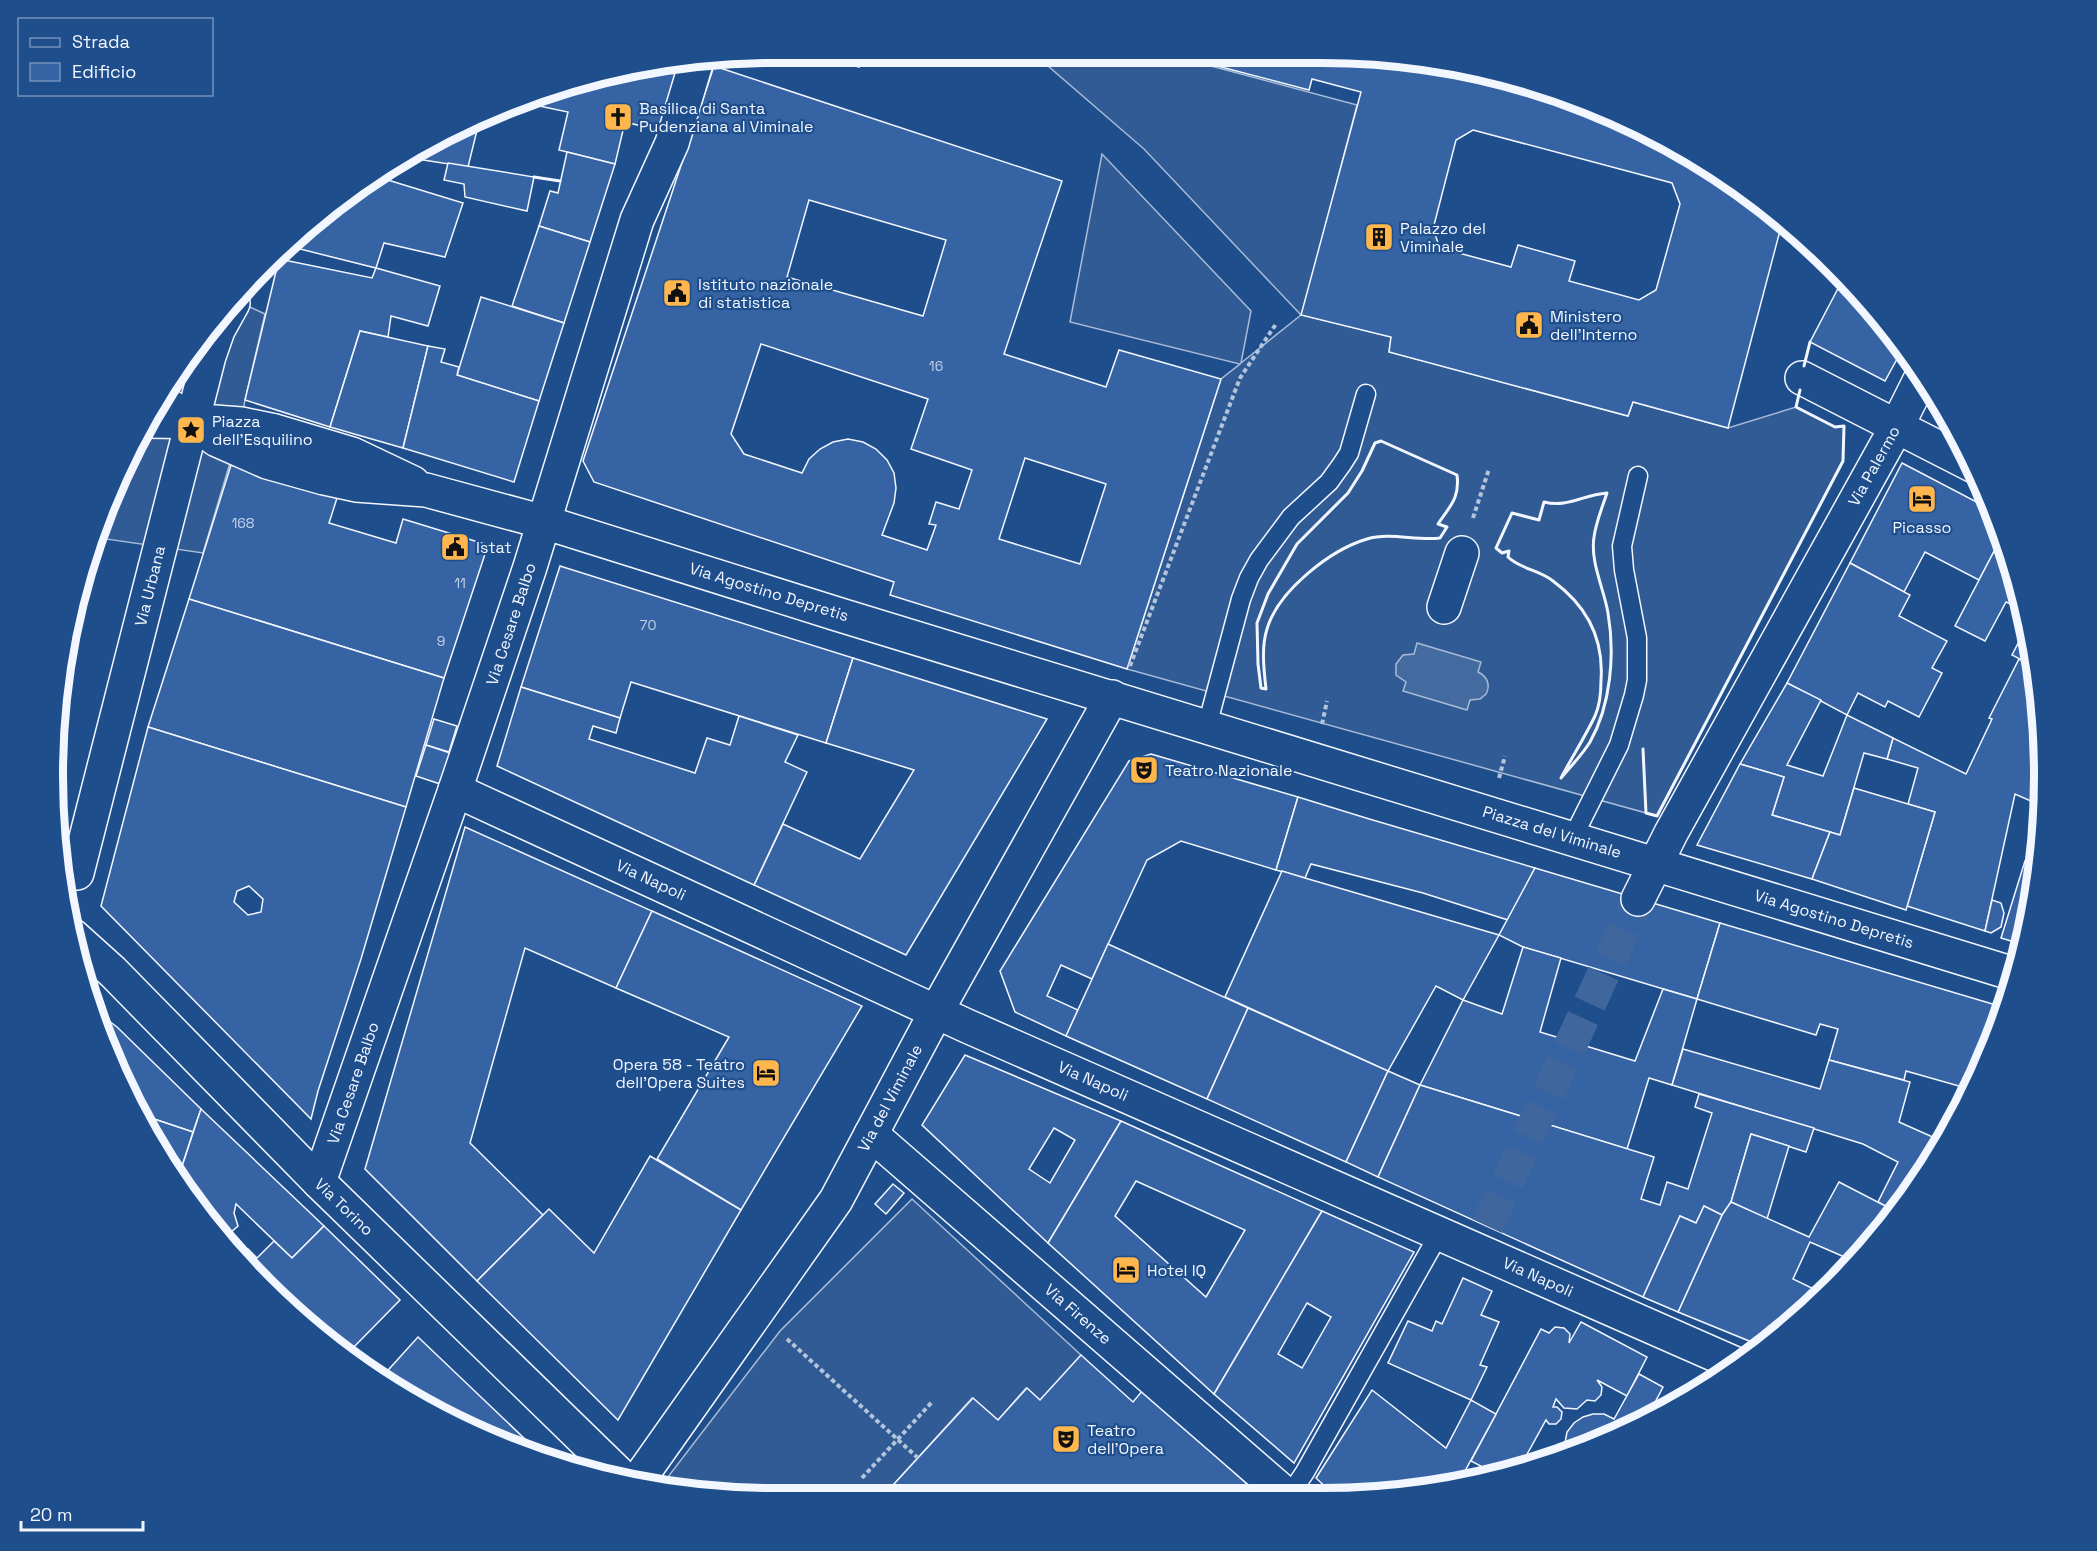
<svg xmlns="http://www.w3.org/2000/svg" width="2097" height="1551" font-family="'Space Grotesk',sans-serif">
  <style>
    .built { fill: #305b95; stroke: #a8bbd7; stroke-width: 1.5 }
    .water { fill: #446ba0; stroke: #a8bbd7; stroke-width: 1.5 }
    .building { fill: #3563a3; stroke: #f2f6ff; stroke-width: 1.5; fill-rule: evenodd }
    .lines { fill: none; stroke-linecap: round; stroke-linejoin: round }
    .street-tunnel { stroke: #3f679d; stroke-width: 33; stroke-dasharray: 33 16; stroke-linecap: butt }
    .lane-casing { stroke: #f2f6ff; stroke-width: 21 }
    .street-casing { stroke: #f2f6ff; stroke-width: 36 }
    .secondary-casing { stroke: #f2f6ff; stroke-width: 36 }
    .path { stroke: #b3c4dc; stroke-width: 4; stroke-dasharray: 4.5 3; stroke-linecap: butt }
    .lane { stroke: #1f4e8c; stroke-width: 18 }
    .street { stroke: #1f4e8c; stroke-width: 33 }
    .secondary { stroke: #1f4e8c; stroke-width: 33 }
    .wall { stroke: #f2f6ff; stroke-width: 3 }
    .labels { text-anchor: middle; dominant-baseline: central; stroke-width: 4.5; stroke-linejoin: round; paint-order: stroke }
    .number-label { font-size: 14px; fill: #c3d1e8 }
    .poi-label { font-size: 16px; fill: #f2f6ff; stroke: #1f4e8c; text-anchor: start }
    .street-label { font-size: 16px; fill: #f2f6ff; stroke: #1f4e8c }
    .rim { fill: none; stroke: #f2f6ff; stroke-width: 8 }
  </style>
  <rect width="100%" height="100%" fill="#1f4e8c"/>
  <g class="built">
    <path d="M1033,53L1166,54L1357,105L1302,315L1391,337L1389,352L1628,416L1633,402L1728,428L1796,407L1835,427L1844,426L1843,461L1657,816L1127,669L1221,379L1240,364L1070,322L1102,154L1251,311L1241,363L1301,315L1144,149Z"/>
    <path d="M235,300L265,314L245,400L238,436L203,553L99,538L127,455L175,374Z"/>
    <path d="M912,1199L1081,1355L1040,1400L1026,1388L998,1420L972,1398L883,1496L728,1497L668,1485L664,1482L780,1331Z"/>
  </g>
  <path class="water" d="M1417,643L1481,662L1478,672C1487,676 1491,685 1486,694L1480,699L1470,700L1467,710L1403,691L1406,682L1396,675V664L1403,655L1414,654Z"/>
  <g class="building">
    <path d="M811,53H863L859,67Z"/>
    <path d="M1171,54H1368L1508,77L1598,108L1723,175L1782,223L1728,428L1633,402L1628,416L1389,352L1391,337L1301,315L1361,92L1312,79L1309,90ZM1473,130L1672,183L1680,204L1656,290L1639,300L1569,281L1575,261L1518,245L1511,267L1440,248L1433,229L1456,140Z"/>
    <path d="M683,65L666,132L625,122L615,164L559,150L568,112L525,103L588,77Z"/>
    <path d="M714,66L1062,181L1004,354L1106,387L1119,350L1221,379L1127,669L890,595L894,582L594,482L583,461ZM809,200L946,240L923,316L787,277ZM761,344L928,399L911,449L972,470L959,509L936,502L929,524L936,525L927,550L882,535L894,503L896,488L894,473L887,460L876,449L863,442L848,439L833,442L820,449L809,459L802,473L744,454L731,434ZM1025,458L1106,484L1080,564L999,539Z"/>
    <path d="M479,122L468,167L404,157L414,150Z"/>
    <path d="M567,152L615,164L590,242L539,226L550,191L558,193Z"/>
    <path d="M448,163L534,177L527,211L465,197L464,184L444,180Z"/>
    <path d="M378,177L463,203L445,257L384,243L376,268L288,246Z"/>
    <path d="M539,226L590,242L564,323L512,306Z"/>
    <path d="M279,259L372,278L376,268L440,286L428,326L391,316L388,337L360,331L330,427L245,400Z"/>
    <path d="M1844,277L1895,336L1903,348L1885,381L1810,342Z"/>
    <path d="M481,297L564,323L539,401L457,375Z"/>
    <path d="M360,331L428,346L403,448L330,427Z"/>
    <path d="M428,346L445,349L441,362L459,367L457,375L539,401L514,482L403,448Z"/>
    <path d="M1902,463L1990,509L2001,538L1979,580L1925,552L1904,592L1850,563Z"/>
    <path d="M231,465L337,498L329,523L396,543L403,519L488,545L444,678L189,599Z"/>
    <path d="M2001,538L2020,589L2024,610L2006,602L1985,641L1955,626Z"/>
    <path d="M1850,563L1910,595L1899,616L1947,641L1932,668L1942,673L1919,717L1888,701L1885,707L1858,693L1847,715L1787,683Z"/>
    <path d="M560,566L853,658L826,743L631,682L620,718L521,687Z"/>
    <path d="M87,572L66,671L64,670L66,635Z"/>
    <path d="M189,599L444,678L406,807L148,727Z"/>
    <path d="M2026,628L2033,666L2012,655Z"/>
    <path d="M853,658L1047,719L906,955L754,885L783,824L860,859L914,770L826,743Z"/>
    <path d="M2019,659L2033,666L2043,729L2040,805L2015,794L1985,931L1907,906L1935,812L1908,804L1918,768L1887,759L1893,738L1966,774L1992,719L1989,718Z"/>
    <path d="M1787,683L1821,700L1787,765L1823,776L1847,715L1893,738L1887,759L1864,753L1840,835L1772,815L1784,777L1740,764Z"/>
    <path d="M521,687L620,718L616,733L593,726L589,739L695,773L707,738L730,745L739,716L798,735L785,762L807,772L754,885L497,766Z"/>
    <path d="M434,719L457,726L449,752L426,745Z"/>
    <path d="M148,727L406,807L361,959L318,1091L311,1119L101,906ZM249,886L263,899L261,912L248,915L234,902L237,891Z"/>
    <path d="M426,745L453,754L443,785L416,776Z"/>
    <path d="M1151,754L1298,797L1276,870L1181,841L1147,860L1092,979L1061,965L1047,996L1078,1010L1066,1036L1015,1012L1000,971L1129,761Z"/>
    <path d="M1740,764L1784,777L1772,815L1830,832L1812,879L1697,845Z"/>
    <path d="M1854,788L1935,812L1906,910L1812,879L1830,832L1840,835Z"/>
    <path d="M1298,797L1366,818L1535,868L1508,920L1423,893L1311,864L1305,878L1276,870Z"/>
    <path d="M465,827L652,911L616,988L525,948L470,1143L543,1215L477,1281L365,1169Z"/>
    <path d="M2025,861L2038,865V870L2021,944L2001,938Z"/>
    <path d="M1535,868L1720,923L1697,999L1523,947L1499,935Z"/>
    <path d="M1282,871L1305,878L1499,935L1463,1000L1436,986L1388,1071L1225,997Z"/>
    <path d="M1992,900L2001,903L2004,913L2001,927L1991,933L1985,931Z"/>
    <path d="M652,911L862,1006L741,1210L657,1159L729,1037L616,988Z"/>
    <path d="M1720,923L2006,1008L1945,1141L1959,1086L1906,1071L1904,1080L1829,1060L1838,1029L1820,1024L1816,1035L1697,999Z"/>
    <path d="M1108,944L1248,1008L1207,1099L1066,1036Z"/>
    <path d="M1523,947L1561,958L1540,1032L1635,1061L1663,989L1697,999L1672,1085L1649,1078L1627,1149L1420,1085L1463,1000L1502,1014Z"/>
    <path d="M1248,1008L1388,1071L1346,1162L1207,1099Z"/>
    <path d="M93,1009L117,1027L201,1109L193,1132L151,1118L149,1123L107,1052Z"/>
    <path d="M1683,1049L1820,1089L1829,1060L1910,1082L1899,1122L1944,1142L1895,1211L1878,1202L1898,1162L1863,1144L1672,1085Z"/>
    <path d="M965,1055L1121,1121L1048,1243L922,1125ZM1054,1128L1075,1140L1050,1183L1029,1169Z"/>
    <path d="M1388,1071L1420,1085L1378,1177L1346,1162Z"/>
    <path d="M1420,1085L1654,1157L1641,1199L1660,1205L1667,1182L1688,1189L1712,1113L1695,1107L1699,1094L1814,1128L1806,1152L1751,1134L1731,1202L1722,1215L1704,1206L1696,1223L1680,1216L1643,1297L1378,1177Z"/>
    <path d="M201,1109L324,1226L292,1258L236,1204L234,1213L238,1226L229,1234L227,1242L202,1215L179,1175Z"/>
    <path d="M151,1118L193,1132L179,1175L149,1123Z"/>
    <path d="M1121,1121L1322,1211L1214,1394L1048,1243ZM1136,1181L1245,1230L1206,1297L1115,1216Z"/>
    <path d="M1751,1134L1789,1146L1767,1219L1731,1202Z"/>
    <path d="M650,1156L741,1210L618,1420L477,1281L549,1209L594,1253Z"/>
    <path d="M1839,1182L1895,1211L1865,1252L1843,1273L1849,1259L1810,1242L1793,1279L1822,1293L1764,1347L1678,1312L1722,1215L1731,1202L1809,1237Z"/>
    <path d="M893,1184L904,1193L886,1214L875,1204Z"/>
    <path d="M1704,1206L1722,1215L1678,1312L1643,1297L1680,1216L1696,1223Z"/>
    <path d="M1322,1211L1414,1252L1294,1463L1214,1394ZM1307,1303L1331,1317L1302,1368L1278,1354Z"/>
    <path d="M324,1226L400,1300L347,1354L299,1319L240,1256L248,1249L257,1258L274,1241L292,1258Z"/>
    <path d="M1463,1278L1492,1291L1481,1315L1499,1322L1480,1365L1487,1367L1471,1400L1388,1363L1408,1321L1432,1331L1436,1321L1442,1324Z"/>
    <path d="M1581,1322L1647,1357L1627,1396L1597,1380L1602,1387L1601,1395L1595,1401L1587,1400L1577,1409L1564,1408L1556,1399L1553,1407H1557L1562,1412L1561,1419L1556,1424H1549L1546,1420L1525,1458L1532,1461L1492,1472L1471,1461L1541,1329L1549,1333L1555,1327L1564,1328L1570,1334L1569,1343Z"/>
    <path d="M418,1337L548,1461L414,1402L381,1378Z"/>
    <path d="M1081,1355L1133,1402L1143,1390L1257,1493L883,1496L973,1398L998,1420L1027,1388L1040,1400Z"/>
    <path d="M1639,1374L1663,1387L1651,1410L1654,1411L1598,1444L1563,1453L1567,1432L1574,1423L1583,1417L1593,1414H1604L1614,1419Z"/>
    <path d="M1372,1390L1446,1448L1471,1400L1496,1414L1460,1480L1416,1492L1332,1493L1316,1478Z"/>
  </g>
  <g class="lines">
    <path class="street-tunnel" d="M1487,1226L1638,899"/>
    <g class="lane-casing">
      <g id="lane">
        <path d="M1207,726L1241,599L1249,578L1259,560L1291,517L1329,482L1342,464L1349,453L1366,394"/>
        <path d="M1572,839L1619,745L1634,695L1637,680V638L1624,570L1622,546L1638,476"/>
        <path d="M1291,1493L1305,1472L1439,1234"/>
      </g>
    </g>
    <g class="street-casing">
      <g id="street">
        <path d="M1802,378L1974,466"/>
        <path d="M1444,607L1462,553"/>
        <path d="M455,790L967,1026L1736,1364"/>
        <path d="M77,873L209,356L218,330L233,303"/>
        <path d="M1638,899L1671,833L1897,426L1921,378"/>
        <path d="M73,936L113,972L319,1182L620,1475"/>
        <path d="M871,1134L1284,1493"/>
        <path d="M319,1182L455,790L530,567L637,220L672,143L696,63"/>
        <path d="M639,1479L836,1200L936,1012L1112,697"/>
      </g>
    </g>
    <g class="secondary-casing">
      <g id="secondary">
        <path d="M160,399L217,440L267,462L324,478L356,485L426,490L544,522L837,614L2014,974"/>
        <path d="M147,421L215,422L241,424L275,431L352,454L413,483"/>
      </g>
    </g>
    <g class="path">
      <path d="M1473,518L1489,469"/>
      <path d="M1130,666L1240,378L1276,324"/>
      <path d="M1322,724L1327,701"/>
      <path d="M1499,778L1505,756"/>
      <path d="M787,1339L918,1458"/>
      <path d="M862,1478L932,1402"/>
    </g>
    <use href="#lane" class="lane"/>
    <use href="#street" class="street"/>
    <use href="#secondary" class="secondary"/>
    <g class="wall">
      <path d="M534,177L560,181"/>
      <path d="M279,259L281,252"/>
      <path d="M1804,366L1810,342"/>
      <path d="M1381,441L1457,475C1460,498 1450,506 1438,524L1447,527L1440,538C1416,541 1390,532 1367,539C1330,550 1278,591 1267,629C1261,648 1264,670 1266,689L1261,688L1258,664L1257,623L1268,594L1297,544L1348,493L1362,471L1375,443Z"/>
      <path d="M1607,493C1602,508 1596,522 1594,537C1590,562 1604,589 1608,613C1615,654 1611,705 1590,742C1582,755 1571,766 1561,778C1572,757 1585,737 1595,716C1600,705 1601,692 1601,680C1604,638 1587,606 1553,581C1540,570 1520,569 1508,557L1509,551L1502,553L1496,548L1512,513L1539,520L1544,502C1568,508 1582,495 1607,493Z"/>
      <path d="M1643,749L1646,813L1657,816L1843,461L1844,426L1835,427L1796,407L1800,390"/>
    </g>
  </g>
  <defs>
    <g id="church-square" transform="scale(1.5)"><rect x="-9" y="-9" width="18" height="18" rx="4" fill="#ffb74d" stroke="#1f4e8c"/><path d="M-1.2-6h2.4v3.5h3.3v2.4h-3.3V6h-2.4V-.1h-3.3v-2.4h3.3Z" fill="#111"/></g>
    <g id="building-square" transform="scale(1.5)"><rect x="-9" y="-9" width="18" height="18" rx="4" fill="#ffb74d" stroke="#1f4e8c"/><path d="M-4-6H4V6H1V3H-1V6H-4ZM-2.5-4.3h1.7v1.8h-1.7ZM.8-4.3h1.7v1.8H.8ZM-2.5-1h1.7V.8h-1.7ZM.8-1h1.7V.8H.8Z" fill="#111"/></g>
    <g id="civic-square" transform="scale(1.5)"><rect x="-9" y="-9" width="18" height="18" rx="4" fill="#ffb74d" stroke="#1f4e8c"/><path d="M-.6-6.5H3V-4.5H.6V-3L4-1V1h2V6H-6V1h2V-1L-.6-3ZM-1.2 2.5V6h2.4V2.5Z" fill="#111"/></g>
    <g id="sight-square" transform="scale(1.5)"><rect x="-9" y="-9" width="18" height="18" rx="4" fill="#ffb74d" stroke="#1f4e8c"/><path d="M0-6L1.8-2.2L6-1.7L2.9 1.2L3.7 5.4L0 3.3L-3.7 5.4L-2.9 1.2L-6-1.7L-1.8-2.2Z" fill="#111"/></g>
    <g id="hotel-square" transform="scale(1.5)"><rect x="-9" y="-9" width="18" height="18" rx="4" fill="#ffb74d" stroke="#1f4e8c"/><path d="M-6-4.5h1.5V1H6V5H4.5V3h-9V5H-6ZM-4 0a1.8 1.8 0 1 1 3.6 0ZM.5 0V-2.5h3Q6-2.5 6 0Z" fill="#111"/></g>
    <g id="theatre-square" transform="scale(1.5)"><rect x="-9" y="-9" width="18" height="18" rx="4" fill="#ffb74d" stroke="#1f4e8c"/><path d="M-5-5.5Q0-4 5-5.5V0Q5 5 0 6Q-5 5-5 0ZM-3.3-2.5H-1v1.5H-3.3ZM1-2.5H3.3v1.5H1ZM-2.8 1Q0 5.5 2.8 1Z" fill="#111"/></g>
  </defs>
  <g fill-rule="evenodd">
    <use href="#church-square" x="618" y="117"/>
    <use href="#building-square" x="1379" y="237"/>
    <use href="#civic-square" x="677" y="293"/>
    <use href="#civic-square" x="1529" y="325"/>
    <use href="#sight-square" x="191" y="430"/>
    <use href="#hotel-square" x="1922" y="499"/>
    <use href="#civic-square" x="455" y="547"/>
    <use href="#theatre-square" x="1144" y="770"/>
    <use href="#hotel-square" x="766" y="1073"/>
    <use href="#hotel-square" x="1126" y="1270"/>
    <use href="#theatre-square" x="1066" y="1439"/>
  </g>
  <g class="labels">
    <g class="number-label">
      <text x="936" y="366">16</text>
      <text x="243" y="523">168</text>
      <text x="460" y="583">11</text>
      <text x="648" y="625">70</text>
      <text x="441" y="641">9</text>
    </g>
    <g class="poi-label">
      <text x="639" y="108">Basilica di Santa<tspan x="639" dy="18">Pudenziana al Viminale</tspan></text>
      <text x="1400" y="228">Palazzo del<tspan x="1400" dy="18">Viminale</tspan></text>
      <text x="698" y="284">Istituto nazionale<tspan x="698" dy="18">di statistica</tspan></text>
      <text x="1550" y="316">Ministero<tspan x="1550" dy="18">dell'Interno</tspan></text>
      <text x="212" y="421">Piazza<tspan x="212" dy="18">dell'Esquilino</tspan></text>
      <text x="1922" y="527" text-anchor="middle">Picasso</text>
      <text x="476" y="547">Istat</text>
      <text x="1165" y="770">Teatro Nazionale</text>
      <text x="745" y="1064" text-anchor="end">Opera 58 - Teatro<tspan x="745" dy="18">dell'Opera Suites</tspan></text>
      <text x="1147" y="1270">Hotel IQ</text>
      <text x="1087" y="1430">Teatro<tspan x="1087" dy="18">dell'Opera</tspan></text>
    </g>
    <g class="street-label">
      <text transform="translate(1874 466) rotate(-61)">Via Palermo</text>
      <text transform="translate(150 586) rotate(-76)">Via Urbana</text>
      <text transform="translate(769 592) rotate(17)">Via Agostino Depretis</text>
      <text transform="translate(511 624) rotate(-72)">Via Cesare Balbo</text>
      <text transform="translate(1552 832) rotate(17)">Piazza del Viminale</text>
      <text transform="translate(651 880) rotate(25)">Via Napoli</text>
      <text transform="translate(1834 919) rotate(17)">Via Agostino Depretis</text>
      <text transform="translate(1093 1081) rotate(24)">Via Napoli</text>
      <text transform="translate(353 1083) rotate(-71)">Via Cesare Balbo</text>
      <text transform="translate(890 1098) rotate(-62)">Via del Viminale</text>
      <text transform="translate(344 1207) rotate(44)">Via Torino</text>
      <text transform="translate(1538 1277) rotate(24)">Via Napoli</text>
      <text transform="translate(1078 1314) rotate(41)">Via Firenze</text>
    </g>
  </g>
  <path d="M0 0H2097V1551H0ZM775 63H1322A712 712 0 0 1 2034 775V776A712 712 0 0 1 1322 1488H775A712 712 0 0 1 63 776V775A712 712 0 0 1 775 63Z" fill="#1f4e8c" fill-rule="evenodd"/>
  <path class="rim" d="M775 63H1322A712 712 0 0 1 2034 775V776A712 712 0 0 1 1322 1488H775A712 712 0 0 1 63 776V775A712 712 0 0 1 775 63Z"/>
  <rect x="18" y="18" width="195" height="78" fill="#1f4e8c" stroke="#7391ba" stroke-width="1.5"/>
  <rect x="30" y="38" width="30" height="9" fill="#1f4e8c" stroke="#7391ba" stroke-width="1.5"/>
  <text x="72" y="48" font-size="18" fill="#f2f6ff">Strada</text>
  <rect x="30" y="63" width="30" height="18" fill="#3563a3" stroke="#7391ba" stroke-width="1.5"/>
  <text x="72" y="78" font-size="18" fill="#f2f6ff">Edificio</text>
  <path d="M21 1521v9h122v-9" fill="none" stroke="#f2f6ff" stroke-width="3"/>
  <text x="30" y="1521" font-size="18" fill="#f2f6ff" stroke="#1f4e8c" stroke-width="4.5" paint-order="stroke">20 m</text>
</svg>
